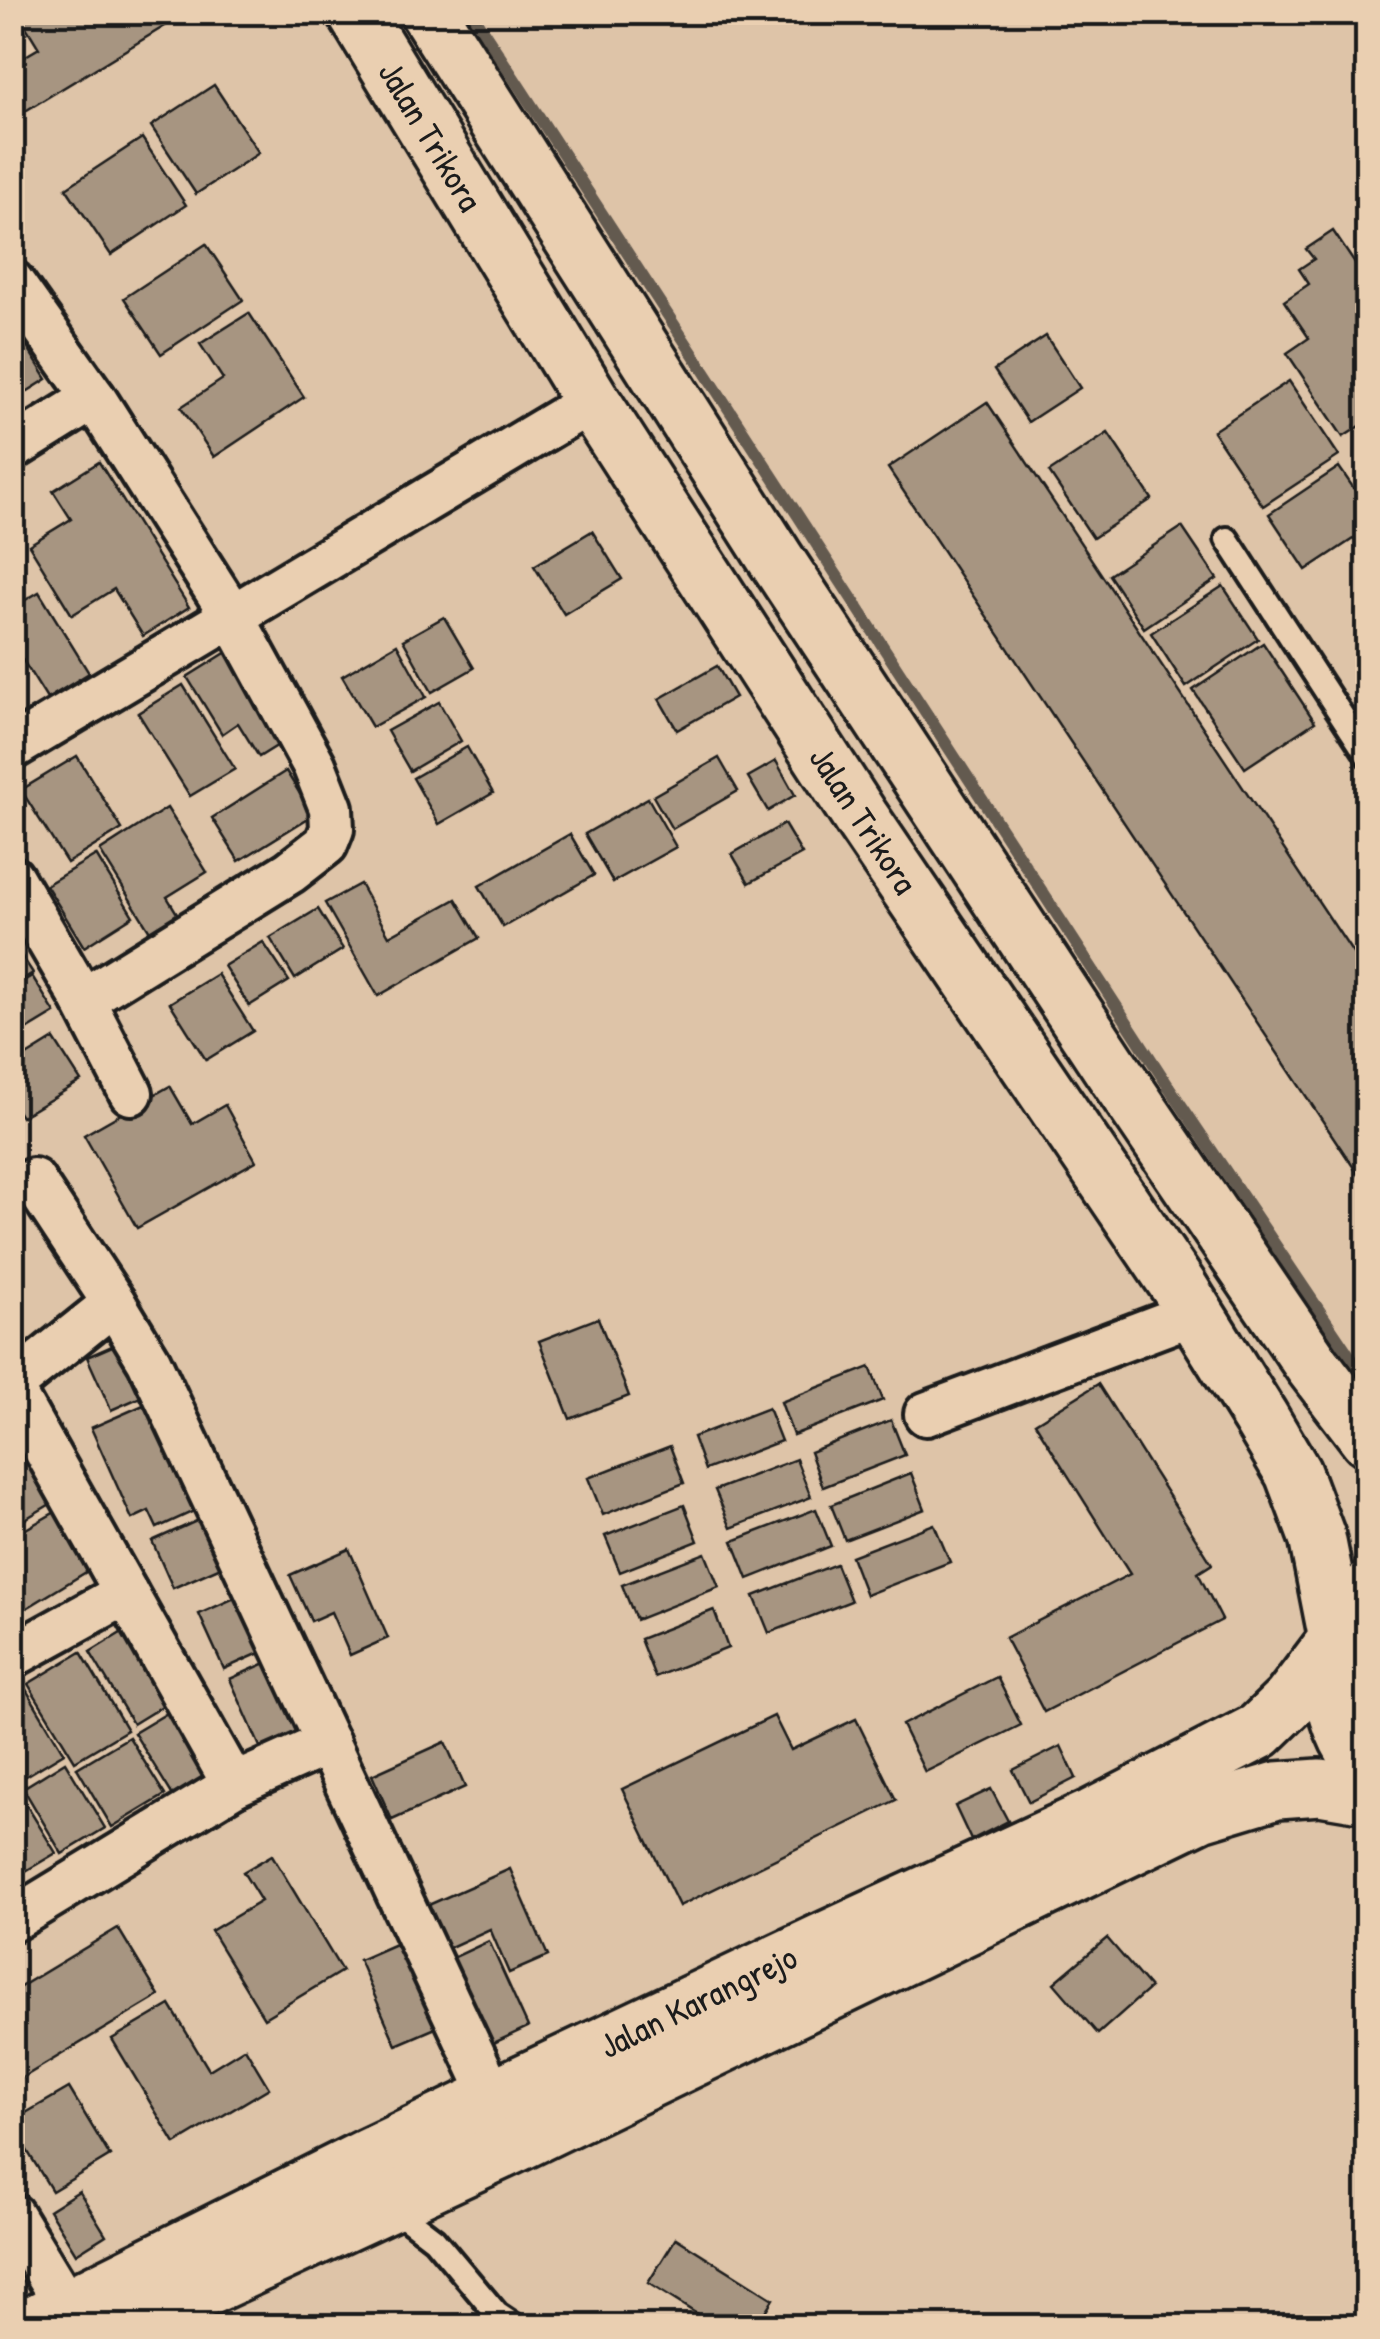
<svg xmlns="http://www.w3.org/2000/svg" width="1380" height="2339" font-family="'Patrick Hand',sans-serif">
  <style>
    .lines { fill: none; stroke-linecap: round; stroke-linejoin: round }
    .stream { stroke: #645a50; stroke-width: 12 }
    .building { fill: #a79581; stroke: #1c1c1c; stroke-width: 2.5 }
    .service-casing { stroke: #1c1c1c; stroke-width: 30 }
    .minor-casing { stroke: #1c1c1c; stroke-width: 50 }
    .primary-casing { stroke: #1c1c1c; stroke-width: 62 }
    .service { stroke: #eacfb1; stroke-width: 22 }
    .minor { stroke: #eacfb1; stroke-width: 42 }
    .primary { stroke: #eacfb1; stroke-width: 55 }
    .labels { text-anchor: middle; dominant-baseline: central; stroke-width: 8; stroke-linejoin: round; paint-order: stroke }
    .street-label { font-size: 35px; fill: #1c1c1c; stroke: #eacfb1 }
  </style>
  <rect width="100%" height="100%" fill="#dec4a8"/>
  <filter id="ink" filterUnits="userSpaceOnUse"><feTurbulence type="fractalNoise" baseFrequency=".01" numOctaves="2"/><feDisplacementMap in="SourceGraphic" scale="20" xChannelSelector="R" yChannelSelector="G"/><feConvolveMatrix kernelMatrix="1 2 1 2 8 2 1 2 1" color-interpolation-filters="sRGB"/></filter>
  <g filter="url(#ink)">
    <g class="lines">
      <path class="stream" d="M471,12L1167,1084L1368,1383"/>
    </g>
    <g class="building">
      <path d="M17,12H188L17,116L12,108V64L39,48Z"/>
      <path d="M214,85L259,153L196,194L151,126Z"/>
      <path d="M142,138L186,205L111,255L66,188Z"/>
      <path d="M1333,231L1368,283V421L1343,437L1287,353L1309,338L1284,301L1309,284L1299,269L1314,259L1306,249Z"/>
      <path d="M206,244L243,300L161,354L124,298Z"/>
      <path d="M249,313L304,397L214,457L181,407L223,379L200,344Z"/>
      <path d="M12,323L47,379L12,401Z"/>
      <path d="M1046,336L1080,388L1028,422L994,370Z"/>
      <path d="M1289,381L1339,456L1263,506L1213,431Z"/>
      <path d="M987,402L1368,976V1189L888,468Z"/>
      <path d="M1108,433L1152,499L1093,538L1049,472Z"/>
      <path d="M99,462L189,607L143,636L114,589L72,615L29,545L71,519L53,491Z"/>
      <path d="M1339,467L1368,509V529L1306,570L1269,514Z"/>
      <path d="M1182,527L1217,579L1144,628L1109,575Z"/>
      <path d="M592,531L622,579L564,614L534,566Z"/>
      <path d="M1223,586L1258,639L1186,687L1151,633Z"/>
      <path d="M39,592L89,673L47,699L12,643V608Z"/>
      <path d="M444,617L474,668L432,692L403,640Z"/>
      <path d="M1263,643L1315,722L1245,768L1193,690Z"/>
      <path d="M397,644L426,697L372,727L342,676Z"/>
      <path d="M235,647L291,737L259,757L238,723L222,734L187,677Z"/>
      <path d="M717,666L735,697L677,730L659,699Z"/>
      <path d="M183,685L235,769L190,796L138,713Z"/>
      <path d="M439,702L461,741L410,771L387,731Z"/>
      <path d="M467,747L493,793L439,824L413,778Z"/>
      <path d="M77,756L122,829L67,863L21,790Z"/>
      <path d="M719,758L738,791L672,829L653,796Z"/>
      <path d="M776,761L795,795L768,811L748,777Z"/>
      <path d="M286,771L313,815L239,861L212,818Z"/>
      <path d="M648,798L676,847L613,882L585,834Z"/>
      <path d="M167,808L207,872L167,897L183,923L156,941L100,851Z"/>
      <path d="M784,824L802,854L749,883L732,854Z"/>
      <path d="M570,834L594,875L503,927L479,886Z"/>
      <path d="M96,855L133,916L84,947L46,885Z"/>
      <path d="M360,884L389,936L456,899L479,938L378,996L325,903Z"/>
      <path d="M318,909L343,949L295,979L270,938Z"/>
      <path d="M12,941L33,973L12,985Z"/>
      <path d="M263,942L289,981L249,1006L224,966Z"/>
      <path d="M217,974L253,1031L206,1060L170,1003Z"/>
      <path d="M32,976L55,1013L12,1039V988Z"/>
      <path d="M54,1039L81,1081L21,1117L12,1103V1065Z"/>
      <path d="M170,1086L192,1124L225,1105L256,1161L137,1228L84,1135Z"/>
      <path d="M598,1318L629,1396L570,1419L539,1341Z"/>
      <path d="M126,1340L150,1393L111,1410L87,1357Z"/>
      <path d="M870,1367L883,1400L793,1435L781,1402Z"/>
      <path d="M1098,1384L1212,1564L1198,1573L1222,1620L1044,1712L1005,1638L1130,1574L1035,1423Z"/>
      <path d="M155,1400L203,1507L157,1528L149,1511L132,1519L91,1428Z"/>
      <path d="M768,1408L781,1441L705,1470L693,1437Z"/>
      <path d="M891,1420L905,1455L823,1487L810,1452Z"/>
      <path d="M12,1431L69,1493L20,1522L12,1510Z"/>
      <path d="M670,1446L684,1483L603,1515L588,1478Z"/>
      <path d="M796,1459L811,1497L731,1528L715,1490Z"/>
      <path d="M911,1473L925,1509L845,1540L831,1505Z"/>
      <path d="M684,1505L698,1541L620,1572L605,1536Z"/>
      <path d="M816,1509L831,1546L748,1579L733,1541Z"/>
      <path d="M57,1511L91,1569L12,1617V1526L17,1534Z"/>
      <path d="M210,1515L230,1563L173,1588L152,1541Z"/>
      <path d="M934,1524L950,1562L866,1595L851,1556Z"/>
      <path d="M349,1549L388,1638L350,1655L331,1612L311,1621L290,1575Z"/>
      <path d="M705,1553L719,1587L636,1620L622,1585Z"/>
      <path d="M836,1564L851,1601L769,1633L754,1596Z"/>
      <path d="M239,1596L264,1651L224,1669L199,1614Z"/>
      <path d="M714,1610L728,1648L655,1677L640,1639Z"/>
      <path d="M129,1628L172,1700L133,1724L90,1652Z"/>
      <path d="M81,1652L127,1730L75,1761L28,1684Z"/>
      <path d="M268,1662L300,1731L261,1749L230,1679Z"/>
      <path d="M15,1671L64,1753L16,1782L12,1776Z"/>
      <path d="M997,1677L1021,1725L925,1772L902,1725Z"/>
      <path d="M179,1706L219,1772L175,1799L134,1733Z"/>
      <path d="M774,1716L791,1750L856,1719L896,1800L679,1906L622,1789Z"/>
      <path d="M129,1737L165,1795L112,1827L77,1768Z"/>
      <path d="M445,1742L465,1787L392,1820L372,1775Z"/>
      <path d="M1061,1746L1076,1778L1029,1802L1013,1770Z"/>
      <path d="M65,1762L105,1828L62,1854L23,1788Z"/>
      <path d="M991,1789L1008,1821L971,1840L955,1806Z"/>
      <path d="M24,1801L56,1853L12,1879V1808Z"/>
      <path d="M272,1855L342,1971L264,2018L211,1931L261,1901L243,1872Z"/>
      <path d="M510,1869L548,1956L509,1973L490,1929L444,1950L424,1907Z"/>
      <path d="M118,1928L159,1996L12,2084V1992Z"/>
      <path d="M1107,1938L1150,1988L1098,2034L1054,1983Z"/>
      <path d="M407,1939L445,2024L396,2045L359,1960Z"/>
      <path d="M489,1941L528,2027L485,2047L446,1961Z"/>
      <path d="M170,2005L209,2070L245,2048L269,2088L175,2144L112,2039Z"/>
      <path d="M69,2088L110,2156L52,2191L12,2126V2121Z"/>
      <path d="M79,2191L106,2235L76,2254L49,2210Z"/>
      <path d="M676,2238L773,2299L756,2326H705L708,2321L648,2283Z"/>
    </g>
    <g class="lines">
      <g class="service-casing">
        <g id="service">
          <path d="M1227,539L1368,756"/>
          <path d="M391,2206L434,2239L497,2314L515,2326"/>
        </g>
      </g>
      <g class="minor-casing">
        <g id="minor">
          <path d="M12,282L94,398L233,617L314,765L331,808L332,829L326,844L290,872L83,1000"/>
          <path d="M12,449L94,398"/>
          <path d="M12,748L592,401"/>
          <path d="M12,878L83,1000L131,1093"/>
          <path d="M114,1303L149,1361L494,2099"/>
          <path d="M12,1385L114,1303L33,1180"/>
          <path d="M12,1390L234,1785"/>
          <path d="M926,1414L1194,1313"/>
          <path d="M12,1656L126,1593"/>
          <path d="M12,1920L234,1785L328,1743"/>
          <path d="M12,2215L67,2306"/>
        </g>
      </g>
      <g class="primary-casing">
        <g id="primary">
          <path d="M428,12L775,558L1111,1068L1313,1366L1368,1438"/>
          <path d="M1368,1590C1319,1640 1323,1719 1368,1769"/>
          <path d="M29,2326L369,2156L821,1942L1093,1817L1259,1731L1290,1701L1337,1639L1317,1537L1293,1473L1260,1417L1179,1287L861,818L592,401L355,12"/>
          <path d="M124,2326L516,2144L1201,1813L1277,1790L1320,1787L1368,1795"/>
        </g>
      </g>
      <use href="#service" class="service"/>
      <use href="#minor" class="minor"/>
      <use href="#primary" class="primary"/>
    </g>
  </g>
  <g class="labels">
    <g class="street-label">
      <text transform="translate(431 136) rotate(59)">Jalan Trikora</text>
      <text transform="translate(864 820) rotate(57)">Jalan Trikora</text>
      <text transform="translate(698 2001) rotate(-26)">Jalan Karangrejo</text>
    </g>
  </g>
  <rect width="1380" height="2339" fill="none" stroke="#eacfb1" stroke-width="50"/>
  <rect x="25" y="25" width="1330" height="2289" fill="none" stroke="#1c1c1c" stroke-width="4" filter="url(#ink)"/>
</svg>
